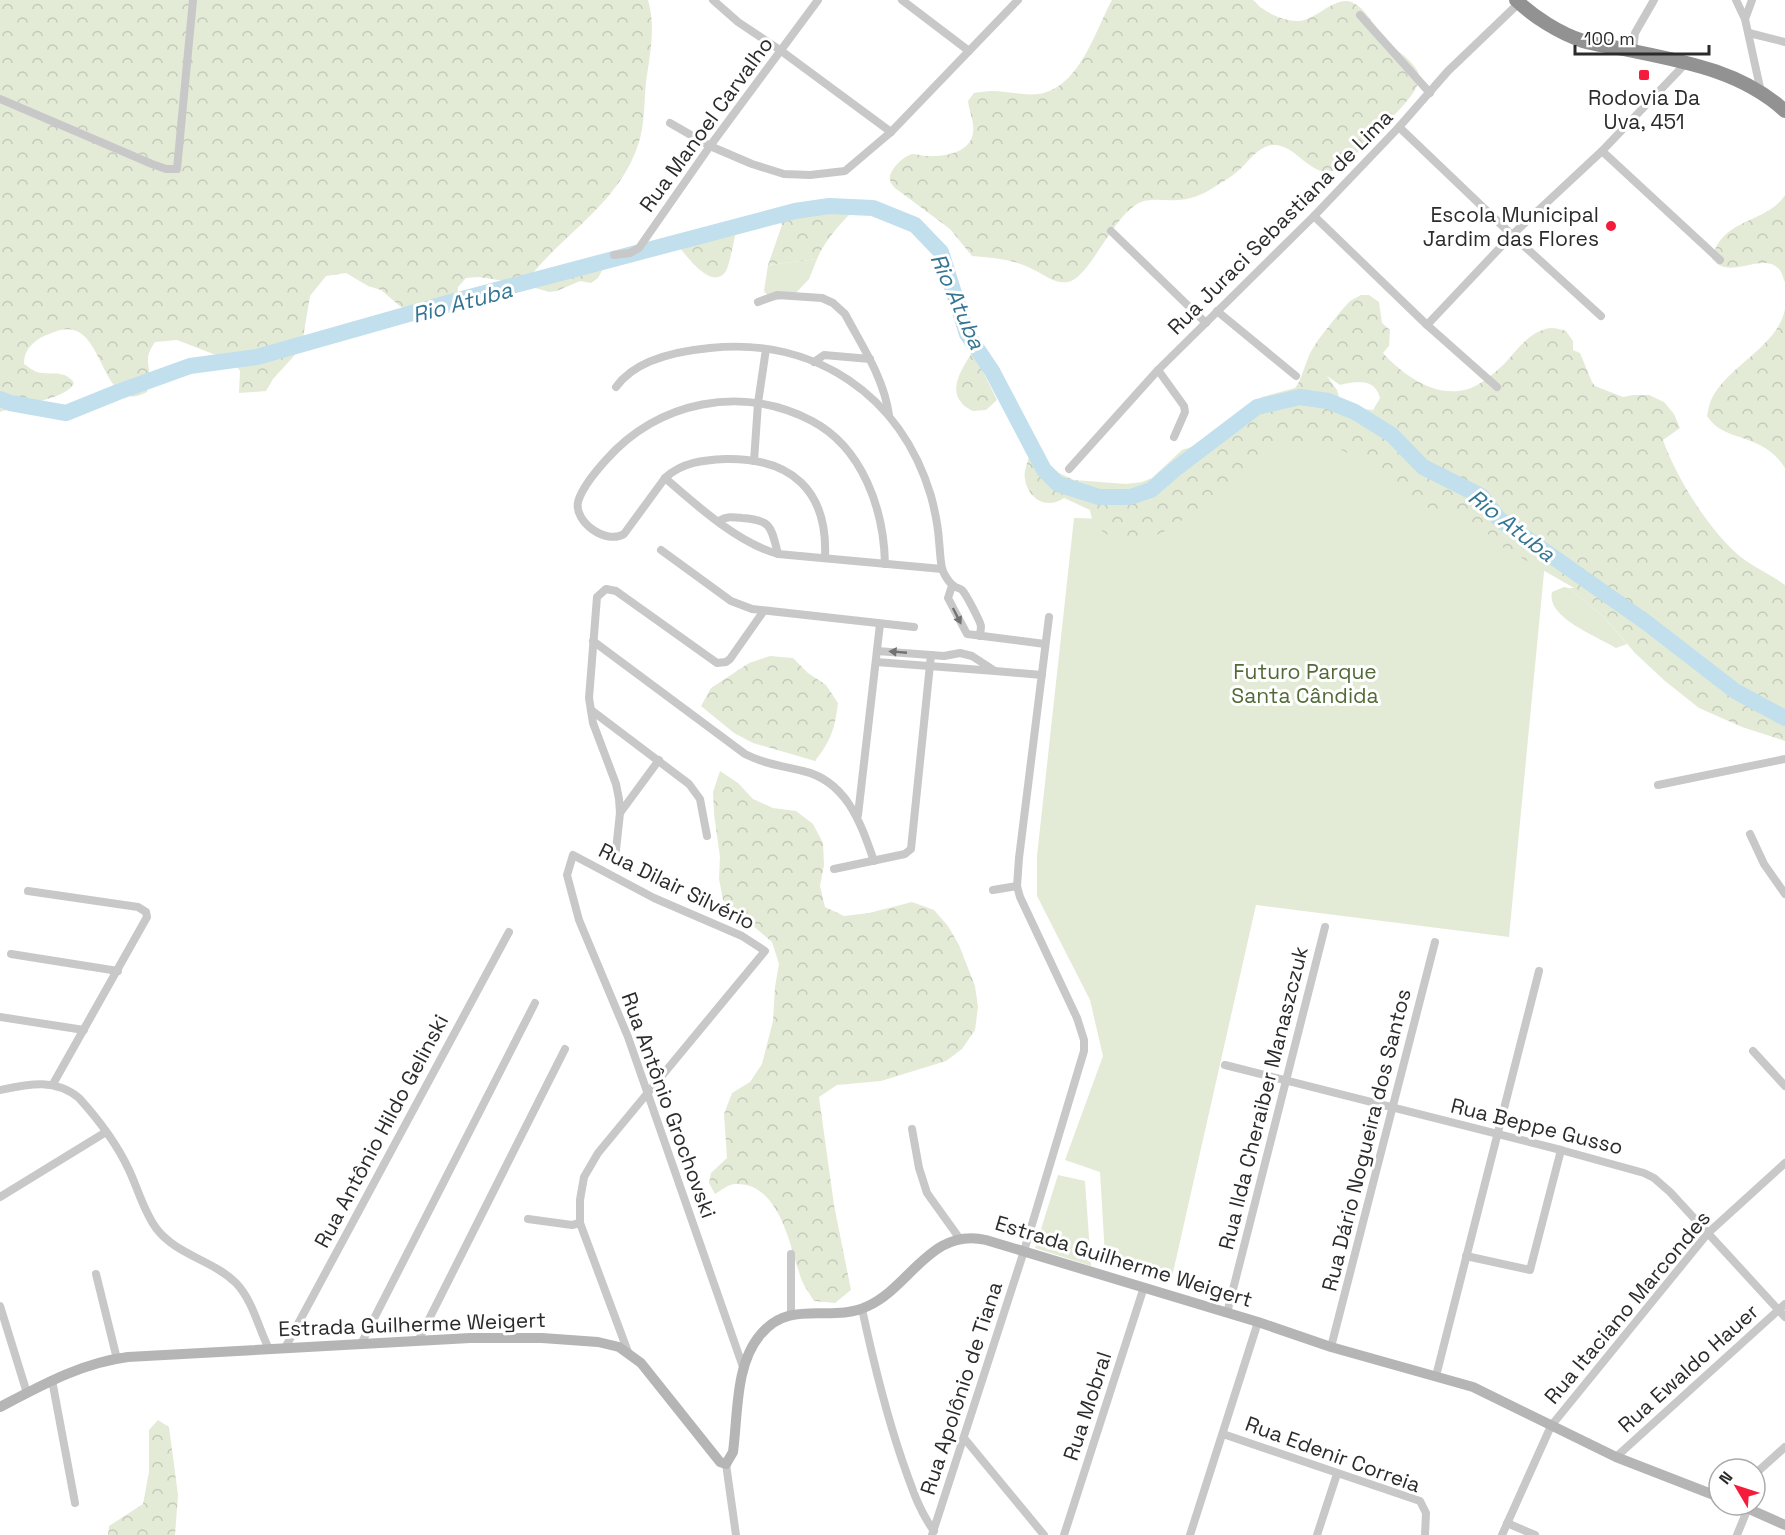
<svg xmlns="http://www.w3.org/2000/svg" width="1785" height="1535" font-family="'Space Grotesk',sans-serif">
  <style>
    .green { fill: #e3ebd7 }
    .forest { fill: url(#forest-crowns); fill-rule: evenodd }
    .lines { fill: none; stroke-linecap: round; stroke-linejoin: round }
    .river { stroke: #c1dfed; stroke-width: 16 }
    .street { stroke: #c8c8c8; stroke-width: 8 }
    .secondary { stroke: #b5b5b5; stroke-width: 10 }
    .highway { stroke: #929292; stroke-width: 14 }
    .oneway { fill: #727272 }
    .poi-dot { fill: #f41c3a; stroke: #fff; stroke-width: 2 }
    .labels { text-anchor: middle; dominant-baseline: central; stroke-width: 6; stroke-linejoin: round; paint-order: stroke }
    .poi-label { font-size: 21px; fill: #2b2b2b; stroke: #fff }
    .street-label { font-size: 21px; fill: #2b2b2b; stroke: #fff }
    .park-label { font-size: 21px; fill: #526a36; stroke: #fff }
    .water-label { font-size: 22px; font-style: italic; fill: #347593; stroke: #fff }
  </style>
  <defs>
    <pattern id="forest-crowns" width="20" height="18" patternUnits="userSpaceOnUse" patternTransform="scale(1.5)"><rect width="20" height="18" fill="#e3ebd7"/><path d="M2 6a3 3 0 1 1 6 0M12 15a3 3 0 1 1 6 0" fill="none" stroke="#c3cab9"/></pattern>
  </defs>
  <rect width="100%" height="100%" fill="#fff"/>
  <g class="green">
    <path d="M817,259L809,279L792,297L772,301L764,291L768,265Z"/>
    <path d="M1335,417L1545,562L1509,937L1256,905L1172,1277L1105,1256L1100,1172L1065,1160L1103,1056L1090,1000L1037,896V856L1074,518L1146,520Z"/>
    <path d="M1564,587L1569,588L1604,617L1627,644L1616,648C1599,637 1546,618 1552,592Z"/>
    <path d="M1058,1175L1085,1181L1091,1266L1035,1248Z"/>
  </g>
  <g class="forest">
    <path d="M0,0H648C656,27 650,54 646,82C644,103 645,125 638,145C619,203 564,233 528,279L530,285H538L606,263L598,278L591,283L580,281L557,291L549,292L518,283L478,277L466,278L458,287L457,303L452,311L439,319L423,321L414,318L381,290L368,286L346,273L326,276L310,296L303,338L294,356L273,379L266,391L239,393L240,371L234,362L177,340L155,342C145,357 148,360 150,377C150,381 148,388 147,392C142,394 135,398 130,396C98,389 100,317 57,331C52,333 45,335 40,338C30,345 24,351 24,364C28,366 33,371 37,372C52,376 65,369 74,383C67,400 17,404 0,412Z"/>
    <path d="M1112,0C1148,0 1185,0 1222,0C1230,0 1246,0 1253,0C1256,2 1258,5 1260,7C1271,15 1285,21 1298,21C1316,20 1330,0 1348,1C1363,4 1374,25 1382,36C1392,48 1412,59 1418,72C1421,79 1417,87 1413,93C1403,108 1350,164 1335,170C1312,180 1296,144 1274,145C1259,145 1249,162 1238,171C1230,178 1220,183 1211,189C1202,195 1189,200 1177,200C1166,201 1152,198 1141,202C1113,214 1090,278 1068,282C1054,284 1045,275 1034,270C1015,259 994,258 972,256L950,229L895,188C892,185 889,181 890,176C892,167 905,155 913,154C917,154 923,156 927,156C944,157 970,153 973,133C975,123 969,112 968,101L974,93C980,92 986,91 992,91C1008,91 1023,96 1038,94C1079,89 1095,31 1112,0Z"/>
    <path d="M1785,195V282C1783,278 1782,272 1779,269C1764,253 1736,275 1719,265C1716,264 1715,261 1712,259C1721,217 1767,224 1785,195Z"/>
    <path d="M809,207L854,210C839,225 826,239 817,259L768,265L782,225L775,214Z"/>
    <path d="M738,224C735,234 730,264 726,271C711,293 684,252 675,242Z"/>
    <path d="M1361,295H1369L1379,302L1382,323L1390,330L1389,346L1383,353C1403,375 1436,399 1468,389C1481,385 1493,374 1503,365C1514,354 1525,337 1540,331C1550,326 1556,328 1566,331L1573,341V350L1580,353L1592,382L1595,386L1623,397L1633,395H1649L1664,402L1674,414L1680,428L1663,440C1676,477 1706,525 1735,552C1750,566 1769,573 1785,585V741L1742,727L1699,708L1665,681L1635,653L1604,617L1569,588H1574L1513,553C1504,551 1500,543 1492,537C1482,530 1472,523 1461,518C1447,510 1428,510 1414,502C1386,486 1342,437 1309,441C1288,443 1268,453 1251,464C1214,489 1157,562 1108,535C1098,529 1091,521 1090,510L1064,498C1047,510 1028,499 1025,479C1023,471 1029,459 1031,450L1059,473L1074,480L1126,484L1142,482L1152,478L1182,450L1201,444L1262,397L1295,388L1299,382L1310,353L1318,340L1340,312L1350,301ZM1327,376L1340,385C1356,381 1375,378 1380,398L1373,410L1363,409L1339,397L1337,390Z"/>
    <path d="M1785,309V468C1762,431 1725,444 1707,416C1708,411 1709,404 1712,398C1729,365 1778,346 1785,309Z"/>
    <path d="M973,351L997,400L986,410L973,411C969,409 963,406 961,402C948,387 965,364 973,351Z"/>
    <path d="M770,656L793,658L808,673L826,685L838,703C835,728 831,741 815,761L753,743L734,733L701,706L711,688L749,663Z"/>
    <path d="M720,771L738,783L753,799L773,808L796,811L813,824L823,843L824,865L820,886L825,907L844,916L869,913L912,902L934,910L948,926L959,945L975,986L978,1007L975,1030L962,1049L946,1061L881,1081L837,1085L819,1097L834,1205L851,1290L835,1303L814,1301C810,1294 805,1288 802,1281C790,1249 781,1182 735,1184C729,1184 720,1191 715,1194L709,1183L711,1173L727,1158L724,1114L732,1093L750,1082L762,1064L773,1021L775,987L779,964L772,942L723,900L719,879L720,857L714,814L713,792Z"/>
    <path d="M158,1420L169,1427L178,1495L175,1535H108L109,1526L143,1504L149,1472V1430Z"/>
  </g>
  <g class="lines">
    <path class="river" d="M0,399L10,403L66,413L118,392L190,366L257,357L451,302L795,211L829,206L873,208L915,225L941,252L967,334L992,371L1044,470L1058,484L1099,497H1130L1151,490L1174,470L1257,407L1300,397L1328,401L1355,412L1392,435L1423,467L1481,496L1499,519L1647,623L1735,691L1785,718"/>
    <g class="street">
      <path d="M713,0L738,22L780,50L891,132"/>
      <path d="M902,0L969,51"/>
      <path d="M1736,0L1745,19"/>
      <path d="M1752,0L1745,19L1761,92"/>
      <path d="M1360,15L1430,93"/>
      <path d="M1749,33L1785,42"/>
      <path d="M1633,51L1635,33L1654,0"/>
      <path d="M0,99L152,164L166,169H177L193,0"/>
      <path d="M670,123L710,146L752,164L784,174L810,175L845,171L891,132L1018,0"/>
      <path d="M1399,127L1512,235L1601,316"/>
      <path d="M1602,151L1720,260"/>
      <path d="M1314,216L1427,325L1497,387"/>
      <path d="M1111,231L1206,323"/>
      <path d="M614,255L630,253L639,248L710,146L818,0"/>
      <path d="M758,302L777,295L822,298L833,303L845,314C862,346 884,378 889,415"/>
      <path d="M1217,311L1296,376"/>
      <path d="M1427,325L1512,235L1602,151L1687,62"/>
      <path d="M814,362L824,355L870,359"/>
      <path d="M1158,370L1184,406L1185,412L1174,437"/>
      <path d="M616,387C635,360 678,351 710,348C815,337 901,395 931,496C935,511 938,525 939,541C940,549 940,559 942,568C943,573 949,583 954,586C956,588 960,588 962,590C966,594 980,621 981,626C981,629 980,633 980,636"/>
      <path d="M754,461L758,403L766,349"/>
      <path d="M1069,469L1158,370L1314,216L1399,127L1448,71L1519,3"/>
      <path d="M665,478C696,505 738,543 778,554L942,569"/>
      <path d="M719,521C727,516 733,517 742,518C772,520 771,527 778,554"/>
      <path d="M661,550L731,601L752,609L914,627"/>
      <path d="M825,557C828,490 791,458 726,459C704,460 682,462 665,478L624,534C606,545 574,522 578,502C582,487 596,471 606,460C658,401 742,384 812,421C863,448 884,510 885,564"/>
      <path d="M952,586L948,598L967,634L1045,644"/>
      <path d="M593,641L745,754C765,764 782,766 803,771C847,781 861,824 874,861"/>
      <path d="M876,662L995,671L972,656L960,653L944,656L877,651"/>
      <path d="M995,671L1042,675"/>
      <path d="M591,710L689,784L700,799L707,836"/>
      <path d="M1658,785L1785,759"/>
      <path d="M620,813L659,760"/>
      <path d="M858,815L880,624"/>
      <path d="M1750,834L1764,864L1785,894"/>
      <path d="M616,850L620,813L619,799L616,784L593,723L589,698L597,597L606,589L616,591L717,663L726,662L730,659L763,612"/>
      <path d="M834,869L905,854L911,849L931,655"/>
      <path d="M993,890L1017,886"/>
      <path d="M28,891L138,907L146,912L147,917L53,1084"/>
      <path d="M11,954L118,971"/>
      <path d="M0,1017L84,1030"/>
      <path d="M1753,1051L1785,1086"/>
      <path d="M1225,1065L1561,1150L1644,1173L1654,1178L1670,1192L1785,1317"/>
      <path d="M0,1090C29,1084 55,1078 79,1098C98,1119 117,1144 129,1170C138,1189 144,1212 156,1228C176,1255 213,1260 236,1283C253,1301 258,1327 269,1349"/>
      <path d="M912,1129L919,1168L927,1193L960,1239"/>
      <path d="M0,1197L106,1132"/>
      <path d="M528,1219L572,1225L580,1223"/>
      <path d="M791,1254V1314"/>
      <path d="M1466,1256L1530,1270L1561,1150"/>
      <path d="M96,1274L117,1359"/>
      <path d="M0,1306L27,1393"/>
      <path d="M862,1309C873,1360 885,1410 902,1460C911,1485 918,1509 934,1531"/>
      <path d="M1227,1313L1325,927"/>
      <path d="M418,1341L565,1049"/>
      <path d="M361,1344L535,1003"/>
      <path d="M1331,1347L1435,942"/>
      <path d="M285,1348L509,932"/>
      <path d="M628,1352L580,1223V1200L584,1177L598,1153L765,951L742,936L654,898L573,855L567,875L579,920L628,1037L743,1367"/>
      <path d="M1436,1376L1539,971"/>
      <path d="M52,1380L75,1503"/>
      <path d="M1223,1434L1420,1501L1426,1513L1425,1535"/>
      <path d="M964,1438L1044,1535"/>
      <path d="M1616,1457L1785,1304"/>
      <path d="M726,1464L736,1535"/>
      <path d="M1755,1474L1785,1447"/>
      <path d="M1507,1523L1535,1535"/>
      <path d="M932,1535L1024,1251L1084,1051V1040L1077,1018L1020,897L1017,886L1019,858L1049,617"/>
      <path d="M1064,1535L1144,1287"/>
      <path d="M1190,1535L1258,1322"/>
      <path d="M1317,1535L1337,1474"/>
      <path d="M1502,1535L1551,1426L1708,1233L1785,1163"/>
      <path d="M1737,1535L1748,1508"/>
    </g>
    <g class="secondary">
      <path d="M0,1407C42,1385 81,1363 128,1357L470,1338H542L598,1342L619,1347L641,1363L720,1462L726,1464L733,1452C738,1415 735,1363 761,1334C791,1298 831,1324 868,1306C910,1287 931,1227 986,1240L1258,1322L1331,1347L1473,1387L1616,1457L1719,1497"/>
      <path d="M1740,1505L1785,1525"/>
    </g>
    <path class="highway" d="M1516,0C1534,17 1559,33 1583,41C1596,45 1610,46 1623,49C1681,61 1740,70 1785,111"/>
  </g>
  <defs><path id="oneway-solid" d="M-6-.8H1V-3.2L6.5 0L1 3.2V.8H-6Z" transform="scale(1.5)"/></defs>
  <g class="oneway">
    <use href="#oneway-solid" transform="translate(957 616) rotate(63)"/>
    <use href="#oneway-solid" transform="translate(898 652) rotate(-175)"/>
  </g>
  <g class="poi-dot">
    <rect x="1638" y="69" width="12" height="12" rx="3"/>
    <circle cx="1611" cy="226" r="6"/>
  </g>
  <g class="labels">
    <g class="poi-label">
      <text x="1644" y="97">Rodovia Da<tspan x="1644" dy="24">Uva, 451</tspan></text>
      <text x="1599" y="214" text-anchor="end">Escola Municipal<tspan x="1599" dy="24">Jardim das Flores</tspan></text>
    </g>
    <g class="street-label">
      <text transform="translate(706 124) rotate(-54)">Rua Manoel Carvalho</text>
      <text transform="translate(1280 222) rotate(-45)">Rua Juraci Sebastiana de Lima</text>
      <text transform="translate(677 886) rotate(26)">Rua Dilair Silvério</text>
      <text transform="translate(1263 1098) rotate(-76)">Rua Ilda Cheraiber Manaszczuk</text>
      <text transform="translate(669 1105) rotate(70)">Rua Antônio Grochovski</text>
      <text transform="translate(1537 1126) rotate(14)">Rua Beppe Gusso</text>
      <text transform="translate(381 1131) rotate(-62)">Rua Antônio Hildo Gelinski</text>
      <text transform="translate(1366 1140) rotate(-76)">Rua Dário Nogueira dos Santos</text>
      <text transform="translate(1124 1261) rotate(17)">Estrada Guilherme Weigert</text>
      <text transform="translate(1627 1307) rotate(-50)">Rua Itaciano Marcondes</text>
      <text transform="translate(412 1324) rotate(-2)">Estrada Guilherme Weigert</text>
      <text transform="translate(1688 1368) rotate(-42)">Rua Ewaldo Hauer</text>
      <text transform="translate(961 1388) rotate(-72)">Rua Apolônio de Tiana</text>
      <text transform="translate(1087 1406) rotate(-72)">Rua Mobral</text>
      <text transform="translate(1333 1454) rotate(20)">Rua Edenir Correia</text>
    </g>
    <g class="park-label">
      <text x="1305" y="671">Futuro Parque<tspan x="1305" dy="24">Santa Cândida</tspan></text>
    </g>
    <g class="water-label">
      <text transform="translate(958 301) rotate(66)">Rio Atuba</text>
      <text transform="translate(462 302) rotate(-15)">Rio Atuba</text>
      <text transform="translate(1512 525) rotate(38)">Rio Atuba</text>
    </g>
  </g>
  <g transform="translate(1737 1487) rotate(309)"><circle r="28" fill="#ffffff" stroke="#aaaaaa" stroke-width="1.5"/>
  <path d="M0-4.5L10 22L0 15L-10 22Z" fill="#f41c3a"/>
  <text y="-9" font-size="16" font-weight="bold" text-anchor="middle" fill="#2b2b2b">N</text>
  </g>
  <path d="M1575 45v9h134v-9" fill="none" stroke="#2b2b2b" stroke-width="3"/>
  <text x="1584" y="45" font-size="18" fill="#2b2b2b" stroke="#ffffff" stroke-width="4.5" paint-order="stroke">100 m</text>
</svg>
